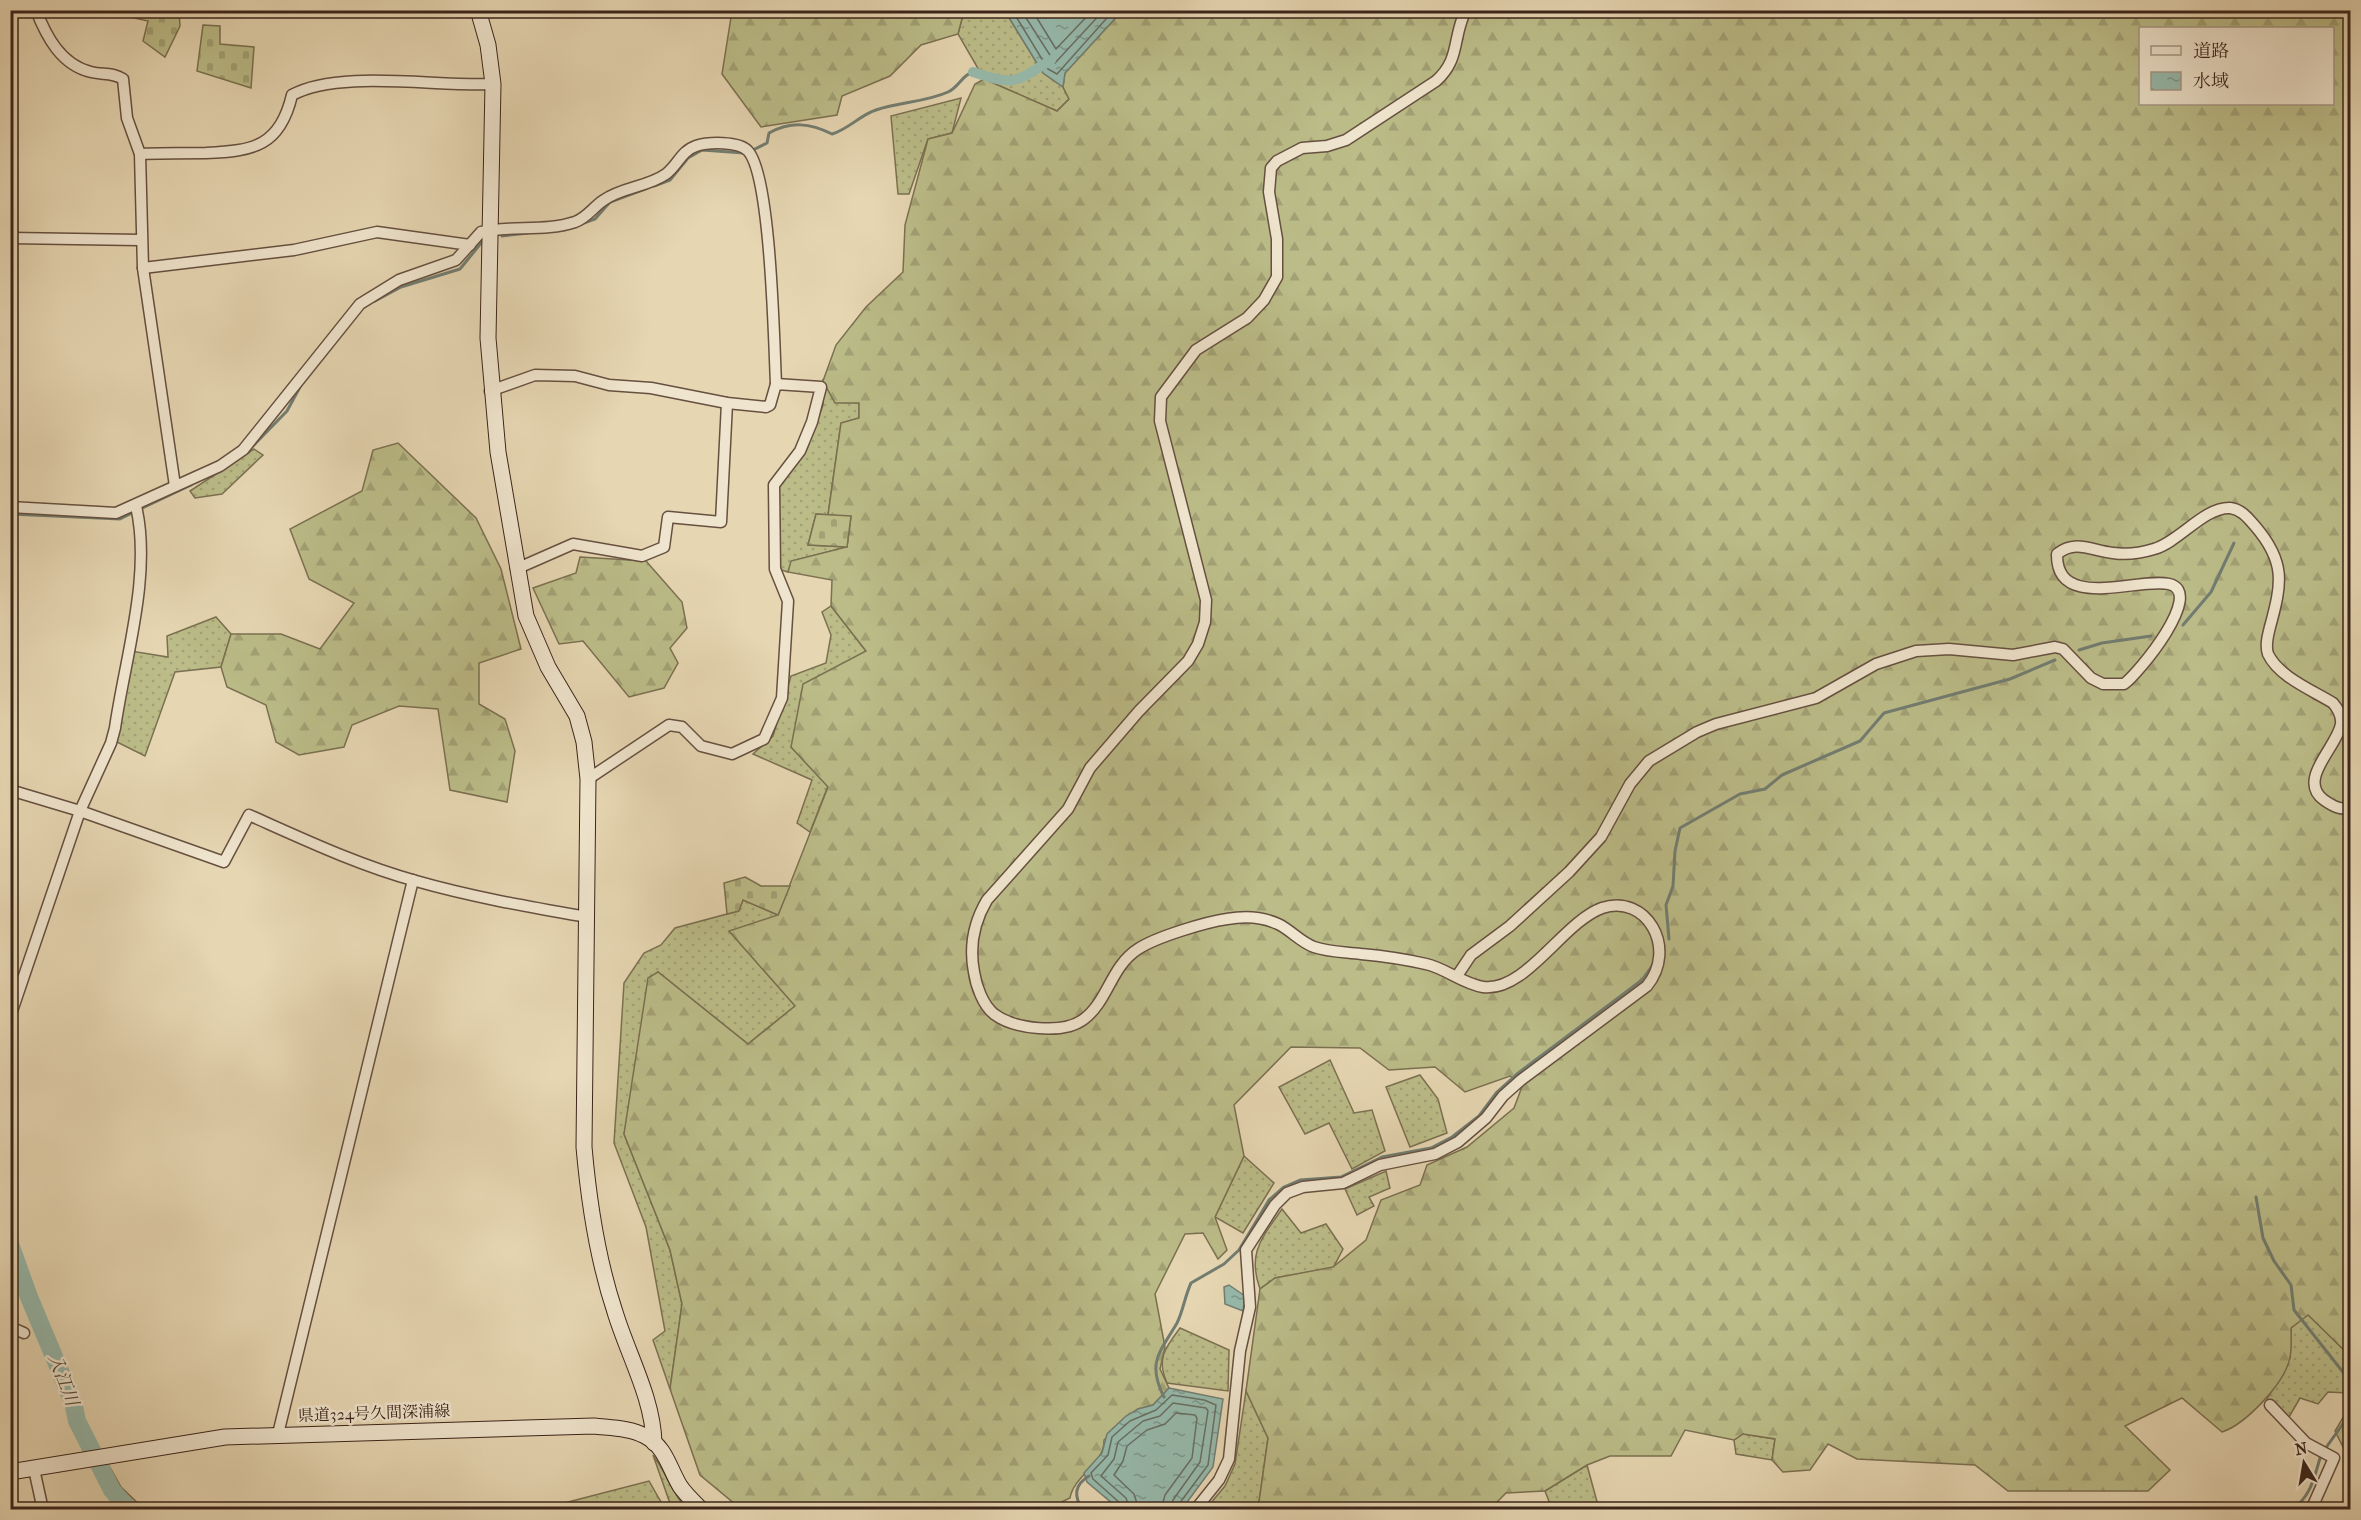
<svg xmlns="http://www.w3.org/2000/svg" width="2361" height="1520" font-family="'IM FELL French Canon','Noto Serif JP',serif">
  <style>
    .grass { fill: url(#grass-dots); stroke: #7b7051; stroke-width: 1.5 }
    .forest { fill: url(#forest-firs); stroke: #7b7051; stroke-width: 1.5; fill-rule: evenodd }
    .wetland { fill: url(#wetland-marsh); stroke: #7b7051; stroke-width: 1.5 }
    .cemetery { fill: url(#cemetery-stones); stroke: #7b7051; stroke-width: 1.5 }
    .water { fill: url(#water-ripples); stroke: #727d71; stroke-width: 1.5 }
    .lines { fill: none; stroke-linecap: round; stroke-linejoin: round }
    .shore { stroke: #686e62; stroke-width: 1.5 }
    .stream { stroke: #727d71; stroke-width: 3 }
    .canal { stroke: #96b9ab; stroke-width: 10 }
    .river { stroke: #96b9ab; stroke-width: 18 }
    .street-casing { stroke: #665040; stroke-width: 13 }
    .secondary-casing { stroke: #3b241a; stroke-width: 17 }
    .street { stroke: #efe4cd; stroke-width: 10 }
    .secondary { stroke: #efe4cd; stroke-width: 15 }
    .labels { text-anchor: middle; dominant-baseline: central; stroke-width: 5; stroke-linejoin: round; paint-order: stroke }
    .street-label { font-size: 16px; fill: #3b241a; stroke: #efe4cd }
    .water-label { font-size: 18px; font-style: italic; fill: #52493e; stroke: #efe4cd }
  </style>
  <defs>
    <pattern id="grass-dots" width="8" height="8" patternUnits="userSpaceOnUse" patternTransform="scale(1.5)"><rect width="8" height="8" fill="#bbbc88"/><path d="M2 2h.1M6 6h.1" fill="none" stroke="#a2a175" stroke-width="1.8" stroke-linecap="round"/></pattern>
    <pattern id="forest-firs" width="22" height="20" patternUnits="userSpaceOnUse" patternTransform="scale(1.5)"><rect width="22" height="20" fill="#bbbc88"/><path d="M5 1l3.5 6h-7zM16 11l3.5 6h-7z" fill="#a2a175"/></pattern>
    <pattern id="wetland-marsh" width="20" height="14" patternUnits="userSpaceOnUse" patternTransform="scale(1.5)"><rect width="20" height="14" fill="#bbbc88"/><path d="M1 5h8M5 5V1M11 12h8M15 12V8" fill="none" stroke="#a2a175"/></pattern>
    <pattern id="cemetery-stones" width="16" height="16" patternUnits="userSpaceOnUse" patternTransform="scale(1.5)"><rect width="16" height="16" fill="#bbbc88"/><path d="M2 7V4a2 2 0 0 1 4 0v3zM10 15v-3a2 2 0 0 1 4 0v3z" fill="#a2a175"/></pattern>
    <pattern id="water-ripples" width="26" height="14" patternUnits="userSpaceOnUse" patternTransform="scale(1.5)"><rect width="26" height="14" fill="#96b9ab"/><path d="M2 4q2-2 4 0t4 0M15 11q2-2 4 0t4 0" fill="none" stroke="#7c968a"/></pattern>
  </defs>
  <rect width="100%" height="100%" fill="#e6d6b2"/>
  <filter id="stains"><feTurbulence type="fractalNoise" baseFrequency=".00333" numOctaves="4"/><feColorMatrix values="0 0 0 0 .2 0 0 0 0 .09 0 0 0 0 .02 0 0 0 .5 -.17"/></filter>
  <radialGradient id="worn" r=".72"><stop offset=".6" stop-color="#630" stop-opacity="0"/><stop offset="1" stop-color="#630" stop-opacity=".3"/></radialGradient>
  <g class="grass">
    <path d="M964,11H1005L1043,73L1063,87L1069,99L1057,111L984,79L958,34Z"/>
    <path d="M961,98L952,133L928,139L909,194H898L891,116Z"/>
    <path d="M823,381L835,402L859,403V418L841,423L828,515L816,514L808,545L847,547L792,561L788,572L778,569V486L806,451L823,405Z"/>
    <path d="M254,449L263,455L222,494L195,498L190,491Z"/>
    <path d="M831,606L866,651L791,747L828,786L810,832L797,823L812,780L753,754L773,736L791,676L826,663L831,635L822,612Z"/>
    <path d="M216,617L231,634L221,667L175,672L145,756L117,742L131,651L168,657L167,636Z"/>
    <path d="M743,900L778,915L795,1006L748,1044L658,972L624,1134L670,1250L682,1304L670,1389L653,1340L665,1331L646,1227L614,1143L624,983L644,953L661,945L675,928L738,911Z"/>
    <path d="M1330,1060L1354,1113L1372,1110L1385,1151L1352,1169L1329,1123L1305,1134L1279,1087Z"/>
    <path d="M1420,1075L1438,1099L1447,1133L1410,1147L1386,1087Z"/>
    <path d="M1244,1156L1274,1183L1243,1233L1215,1217Z"/>
    <path d="M1386,1171L1390,1188L1369,1197L1374,1206L1357,1215L1345,1189Z"/>
    <path d="M1282,1209L1301,1233L1326,1224L1343,1249L1333,1268L1275,1278L1260,1289C1247,1253 1262,1238 1282,1209Z"/>
    <path d="M2308,1314L2350,1356V1396L2349,1393L2328,1392L2318,1404L2300,1398L2289,1417L2267,1399L2290,1358L2291,1328Z"/>
    <path d="M1180,1328L1229,1350L1228,1391L1167,1383C1156,1359 1165,1348 1180,1328Z"/>
    <path d="M1246,1391L1268,1438L1258,1509L1205,1510L1225,1486L1235,1464Z"/>
    <path d="M2350,1406V1461L2335,1431Z"/>
    <path d="M1743,1434L1775,1439L1772,1460L1736,1454L1734,1440Z"/>
    <path d="M653,1455C666,1472 672,1494 687,1509H672Z"/>
    <path d="M1587,1465L1599,1509H1552L1545,1491Z"/>
    <path d="M649,1481L665,1509H541Z"/>
  </g>
  <g class="forest">
    <path d="M732,11V10L964,11L958,34L921,45L890,76L842,96L837,115L761,127L722,74Z"/>
    <path d="M1122,11H2350V1356L2308,1315L2291,1328C2291,1337 2292,1348 2290,1357C2286,1382 2246,1424 2222,1432L2182,1398L2125,1426L2170,1470L2148,1491H2008L1975,1465L1857,1459L1828,1444L1810,1470L1783,1472L1772,1460L1775,1439L1743,1434L1734,1440L1685,1430L1671,1456H1610L1587,1465L1545,1491L1506,1493L1490,1509H1258L1268,1438L1246,1391L1260,1289L1275,1278L1333,1267L1366,1240L1381,1200L1420,1185L1427,1165L1467,1147L1514,1108L1523,1084L1510,1076L1465,1092L1435,1067L1389,1070L1360,1048L1291,1047L1234,1105L1244,1156L1215,1217L1227,1250L1218,1259L1203,1233L1185,1234L1155,1294L1165,1347L1160,1369L1169,1388L1153,1405L1138,1409L1104,1440C1105,1464 1074,1475 1070,1498L1045,1510H768L735,1504L700,1475L670,1389L682,1304L670,1250L624,1134L648,978L658,972L748,1044L795,1006L729,931L778,915L828,787L791,747L803,684L866,651L831,606L832,580L788,572L791,561L847,547L851,517L828,515L841,423L859,418V403H835L823,381L836,345L866,307L903,272L905,225L928,139L952,133L975,84L984,79L1057,111L1069,99L1063,87L1065,73ZM2140,28H2332V104H2140Z"/>
    <path d="M398,443L476,518L501,569L521,649L479,663V704L505,719L515,751L507,802L450,790L438,709L399,706L352,725L344,747L299,755L276,742L266,705L227,687L221,667L231,634H281L320,649L354,603L309,579L290,529L362,491L373,450Z"/>
    <path d="M580,557L646,561L682,602L687,628L670,648L678,663L664,688L629,697L583,641L559,644L533,588L576,573Z"/>
  </g>
  <path class="wetland" d="M107,1462L121,1487L144,1509H136L116,1489Z"/>
  <g class="cemetery">
    <path d="M124,11H179L180,26L165,57L143,41L148,21L126,16Z"/>
    <path d="M203,25L220,26V44L254,47L251,88L197,71Z"/>
    <path d="M816,514L851,516L847,547L808,545Z"/>
    <path d="M745,877L761,886H790L778,915L743,900L739,911L727,914L724,883Z"/>
  </g>
  <g class="water">
    <path d="M1005,11H1122L1065,73L1063,87L1043,73Z"/>
    <path d="M1229,1285L1245,1296L1243,1311L1225,1304L1224,1287Z"/>
    <path d="M1169,1388L1223,1399L1213,1467L1182,1509H1119L1087,1482L1084,1473L1102,1453L1107,1434L1126,1416L1138,1409L1153,1405Z"/>
  </g>
  <g class="lines">
    <g class="shore">
      <path d="M1012,10L1048,69L1057,74L1114,10"/>
      <path d="M1021,10L1055,63L1104,10"/>
      <path d="M1032,10L1056,49L1093,10"/>
      <path d="M1122,1510L1120,1503L1093,1479L1091,1473L1108,1455L1112,1437L1130,1421L1156,1410L1172,1395L1204,1400L1216,1405L1208,1465L1179,1504L1178,1510"/>
      <path d="M1130,1510L1126,1498L1101,1476L1114,1459L1118,1442L1143,1421L1160,1416L1173,1403L1206,1408L1208,1411L1200,1462L1173,1500L1170,1510"/>
      <path d="M1139,1510L1134,1494L1114,1475L1123,1461L1127,1446L1147,1430L1165,1424L1176,1413L1195,1415L1197,1418L1192,1458L1165,1495L1161,1510"/>
    </g>
    <g class="stream">
      <path d="M751,151L767,143L769,133C791,121 810,123 832,134C849,129 860,115 876,110C900,102 926,102 948,92C959,87 962,75 973,72"/>
      <path d="M654,186L670,180L688,158L702,150L744,153"/>
      <path d="M564,230L595,219L610,202L645,189"/>
      <path d="M502,236L528,233"/>
      <path d="M375,301L401,287L460,269L482,242"/>
      <path d="M250,449L287,411L300,387"/>
      <path d="M140,509L191,485"/>
      <path d="M10,514L120,519L134,512"/>
      <path d="M2183,625L2211,592L2234,543"/>
      <path d="M2079,650L2102,643L2151,636"/>
      <path d="M1669,939L1666,905L1673,886L1675,851L1680,828L1740,794L1765,789L1782,775L1860,741L1884,713L2010,679L2055,660"/>
      <path d="M2256,1197L2263,1238L2274,1261L2291,1285L2294,1310L2350,1381"/>
      <path d="M1164,1397C1146,1362 1161,1351 1177,1323C1183,1311 1185,1296 1191,1283L1224,1264L1239,1250L1269,1200L1284,1187L1300,1180L1341,1177L1382,1157L1431,1148L1452,1137L1479,1116L1497,1092L1517,1074L1642,980L1652,966"/>
      <path d="M2325,1449L2350,1414"/>
      <path d="M1082,1510C1074,1495 1074,1485 1089,1476"/>
      <path d="M2292,1510C2312,1495 2314,1477 2321,1455"/>
    </g>
    <path class="canal" d="M973,72C1015,86 1014,83 1051,60"/>
    <path class="river" d="M10,1244L29,1297L73,1402L77,1421L112,1490L129,1510"/>
    <g class="street-casing">
      <g id="street">
        <path d="M36,10C46,36 61,65 91,72C103,75 112,72 123,79L127,118L140,154L143,268L175,486"/>
        <path d="M140,154C162,153 184,153 206,153C254,151 280,146 292,95C339,69 437,87 493,84"/>
        <path d="M10,238L140,240"/>
        <path d="M143,268L294,250L377,232L470,245"/>
        <path d="M490,391L535,375L575,376L609,385L651,388L727,403L766,407L770,405L776,384L821,387L812,422L800,451L774,485L775,569L788,601L782,698L764,739L732,754L701,746L682,727L669,725L588,779"/>
        <path d="M10,507L116,513L220,466L243,450L360,304L399,280L456,260L481,232C512,225 545,232 575,222C588,217 593,207 604,200C622,187 648,187 666,174C678,165 681,151 696,146C708,142 739,141 748,151C771,176 774,343 776,384"/>
        <path d="M516,569L573,544L642,556L664,547L668,517L721,522L727,403"/>
        <path d="M10,790L80,811L224,862L249,815C303,839 358,865 416,881C472,897 530,907 587,917"/>
        <path d="M1457,976L1471,955L1510,926L1569,872L1601,837L1630,784L1649,761L1697,732L1716,724L1816,698L1876,664L1916,651L1949,649L2013,655L2055,647L2063,649L2091,678L2103,684H2124C2138,674 2206,592 2169,584C2138,577 2056,612 2057,554C2076,539 2092,551 2113,553C2127,555 2141,553 2154,549C2179,542 2204,507 2230,508C2241,509 2248,518 2255,526C2286,562 2282,583 2270,627C2268,635 2265,645 2268,654C2279,677 2312,690 2333,703C2338,709 2342,715 2341,724C2338,746 2296,780 2324,800C2334,807 2339,809 2350,809"/>
        <path d="M10,1017L80,811L111,743L115,728C125,658 152,575 136,506"/>
        <path d="M10,1327L24,1333"/>
        <path d="M2270,1405L2306,1443L2334,1458L2311,1510"/>
        <path d="M278,1434L413,880"/>
        <path d="M34,1469L43,1510"/>
        <path d="M1195,1510L1219,1480L1229,1459L1240,1351L1250,1307L1246,1250L1275,1205L1287,1193L1303,1187L1343,1183L1380,1165L1435,1154L1458,1142L1486,1118L1503,1096L1521,1080L1647,986C1678,948 1646,893 1602,908C1563,922 1525,993 1483,987C1463,984 1445,968 1426,964C1404,959 1383,956 1361,954C1345,952 1328,952 1314,947C1300,942 1291,930 1278,924C1263,917 1244,916 1227,919C1206,922 1156,937 1138,949C1111,966 1108,1001 1084,1019C1063,1035 1014,1029 994,1014C983,1005 976,986 974,972C969,946 974,922 987,900L1068,809L1090,768L1139,711L1188,661L1198,644L1205,622L1206,600L1160,421L1161,397L1196,350L1247,318L1264,300L1277,277V239L1269,192L1271,168L1277,161L1302,148L1327,146L1346,140L1436,81C1461,59 1452,37 1466,10"/>
      </g>
    </g>
    <g class="secondary-casing">
      <g id="secondary">
        <path d="M478,10L488,45L493,84L488,338L498,452L526,616L548,667L577,716L584,742L588,779L584,1147C589,1204 597,1258 615,1312C628,1355 653,1398 654,1443"/>
        <path d="M10,1472L225,1437L594,1426C611,1428 630,1428 645,1436C666,1447 669,1468 680,1486C686,1495 694,1502 702,1510"/>
      </g>
    </g>
    <use href="#street" class="street"/>
    <use href="#secondary" class="secondary"/>
  </g>
  <g class="labels">
    <g class="street-label">
      <text transform="translate(374 1413) rotate(-2)">県道324号久間深浦線</text>
    </g>
    <g class="water-label">
      <text transform="translate(63 1380) rotate(69)">入江川</text>
    </g>
  </g>
  <rect width="2361" height="1520" fill="none" stroke="#e6d6b2" stroke-width="36"/>
  <rect x="12" y="12" width="2337" height="1496" fill="none" stroke="#3b241a" stroke-width="3"/>
  <rect x="18" y="18" width="2325" height="1484" fill="none" stroke="#3b241a" stroke-width="1.5"/>
  <rect x="2139" y="27" width="195" height="78" fill="#efe4cd" stroke="#a79785" stroke-width="1.5"/>
  <rect x="2151" y="46" width="30" height="9" fill="#efe4cd" stroke="#a79785" stroke-width="1.5"/>
  <text x="2193" y="57" font-size="18" fill="#3b241a">道路</text>
  <rect x="2151" y="72" width="30" height="18" fill="url(#water-ripples)" stroke="#a79785" stroke-width="1.5"/>
  <text x="2193" y="87" font-size="18" fill="#3b241a">水域</text>
  <g transform="translate(2304 1463) rotate(349)" stroke="#efe4cd" stroke-width="4.5" paint-order="stroke">
  <path d="M0-4.5L10 22L0 15L-10 22Z" fill="#3b241a"/>
  <text y="-9" font-size="16" font-weight="bold" text-anchor="middle" fill="#3b241a">N</text>
  </g>
  <rect width="100%" height="100%" filter="url(#stains)"/>
  <rect width="100%" height="100%" fill="url(#worn)"/>
</svg>
